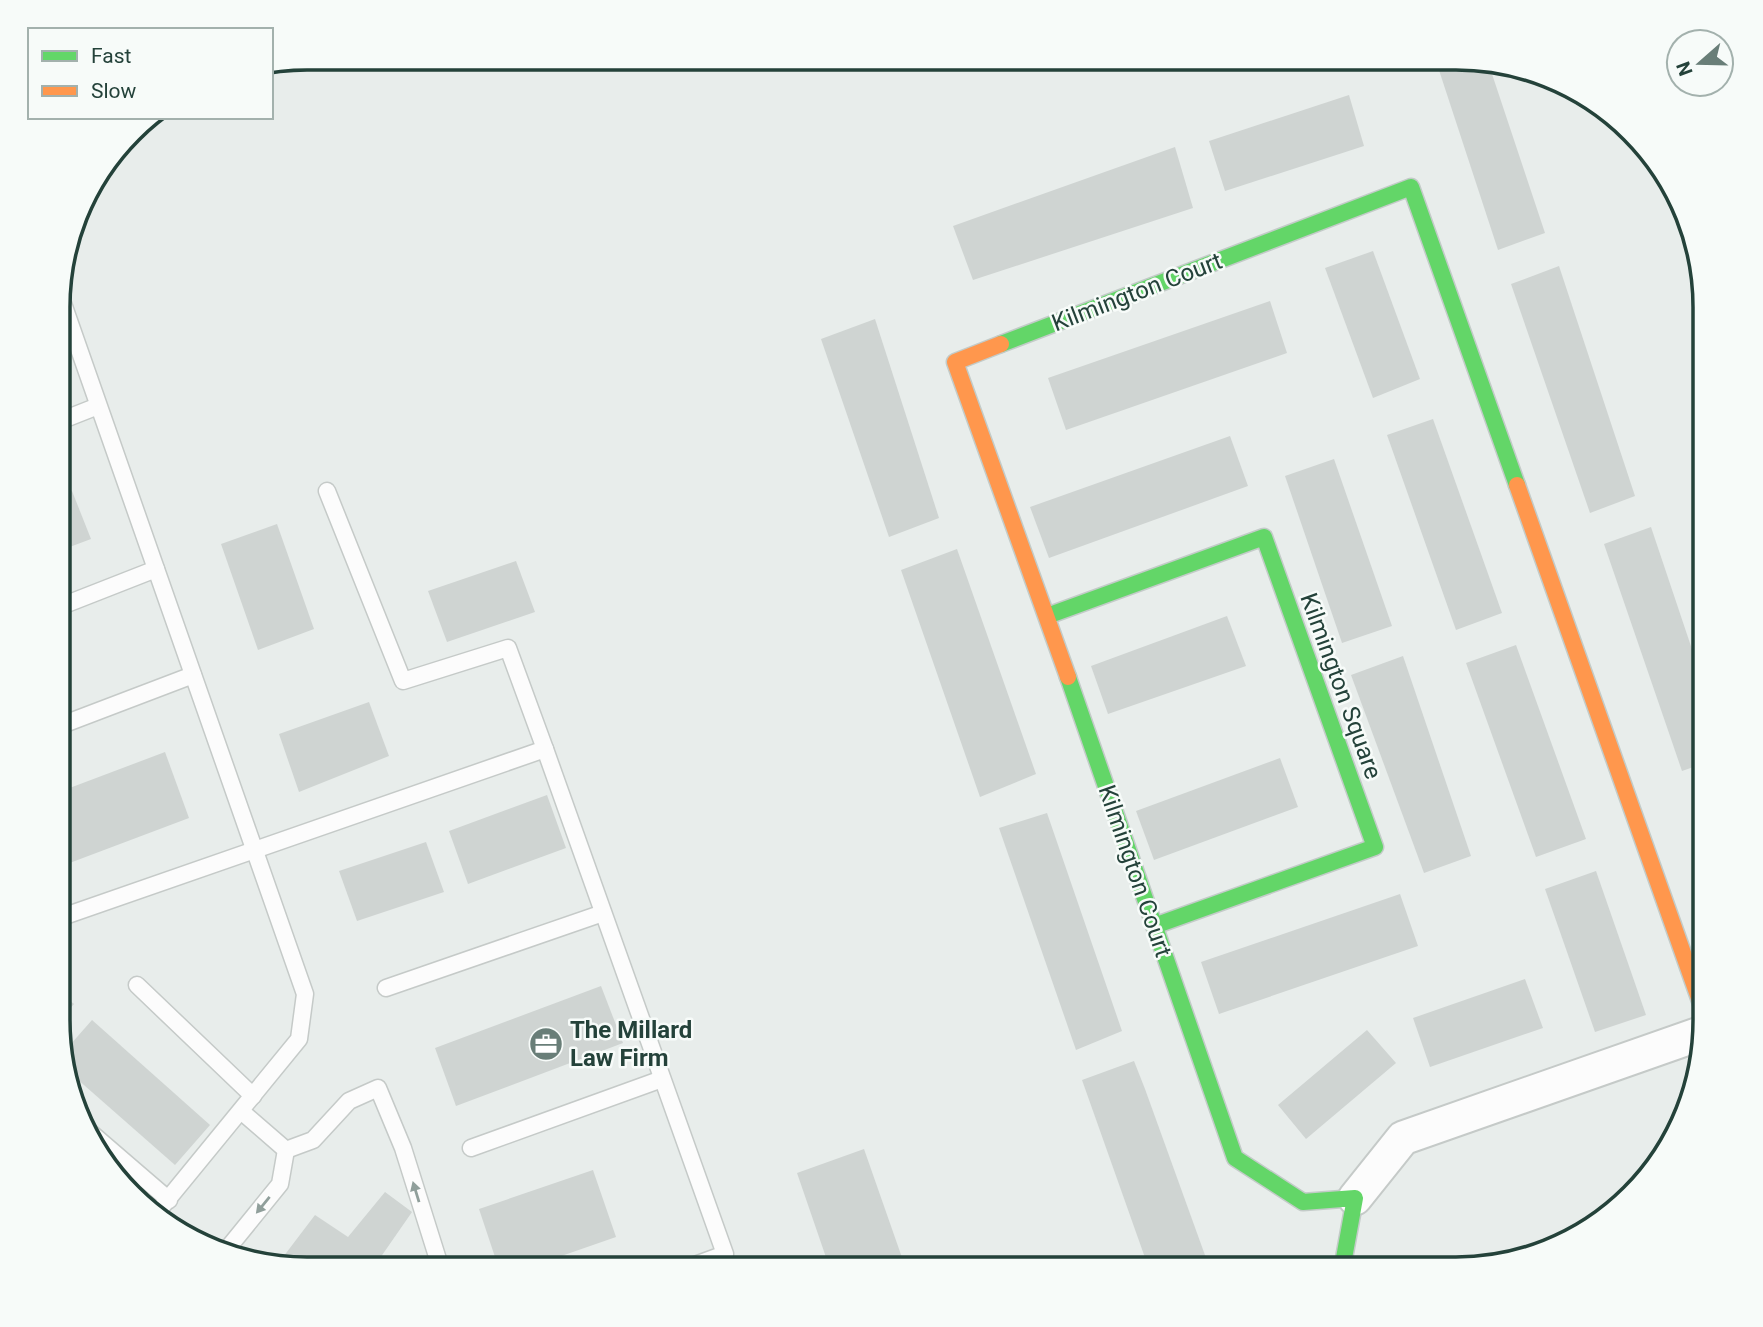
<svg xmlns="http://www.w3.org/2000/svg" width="1763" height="1327" font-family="Roboto,sans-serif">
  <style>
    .building { fill: #cfd4d2 }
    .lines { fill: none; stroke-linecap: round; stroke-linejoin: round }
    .lane-casing { stroke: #c5cac8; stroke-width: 19 }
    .street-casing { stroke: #c5cac8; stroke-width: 37 }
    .fast-casing { stroke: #c3cbc8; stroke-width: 19 }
    .slow-casing { stroke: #c3cbc8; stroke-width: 19 }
    .lane { stroke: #fcfcfc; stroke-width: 16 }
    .street { stroke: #fcfcfc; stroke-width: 33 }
    .fast { stroke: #63d668; stroke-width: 16 }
    .slow { stroke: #ff974d; stroke-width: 16 }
    .oneway { fill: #909f9b }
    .labels { text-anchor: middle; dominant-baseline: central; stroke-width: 5; stroke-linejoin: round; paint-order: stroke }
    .street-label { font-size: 24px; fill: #24423a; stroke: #f7fbf9 }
    .poi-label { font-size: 24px; font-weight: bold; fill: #24423a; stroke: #f7fbf9; text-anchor: start }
    .rim { fill: none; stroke: #24423a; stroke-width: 3.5 }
  </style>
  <rect width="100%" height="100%" fill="#e8edeb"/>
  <g class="building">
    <path d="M1435,58H1472L1488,62L1545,233L1498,250Z"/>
    <path d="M1349,95L1364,146L1225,191L1209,141Z"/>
    <path d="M1175,147L1193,208L973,280L953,226Z"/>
    <path d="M1373,251L1420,379L1373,398L1325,268Z"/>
    <path d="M1559,266L1635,496L1590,513L1511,284Z"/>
    <path d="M1270,301L1287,353L1066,430L1048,378Z"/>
    <path d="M875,319L939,518L889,537L821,339Z"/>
    <path d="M1433,419L1502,613L1456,630L1387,435Z"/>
    <path d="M1230,436L1248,486L1049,558L1030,507Z"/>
    <path d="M1334,459L1392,626L1342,643L1285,476Z"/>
    <path d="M72,491L91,539L59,551V495Z"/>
    <path d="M277,524L314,629L258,650L221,544Z"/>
    <path d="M1651,527L1705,688V763L1682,771L1604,544Z"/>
    <path d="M957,549L1036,774L980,797L901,570Z"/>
    <path d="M516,561L535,612L447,642L428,591Z"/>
    <path d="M1227,616L1246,666L1108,714L1091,666Z"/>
    <path d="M1516,645L1586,839L1536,857L1466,663Z"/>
    <path d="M1403,656L1471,856L1424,873L1351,675Z"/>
    <path d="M369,702L389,756L299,792L279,734Z"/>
    <path d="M165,752L189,818L59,867V792Z"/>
    <path d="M1280,758L1298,807L1154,860L1136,811Z"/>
    <path d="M1705,792V833H1704L1692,797Z"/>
    <path d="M547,795L566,848L468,884L449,831Z"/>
    <path d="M1047,813L1122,1031L1076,1050L999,828Z"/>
    <path d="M426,842L444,892L357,921L339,871Z"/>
    <path d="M1596,871L1646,1015L1595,1032L1545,889Z"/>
    <path d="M1400,894L1418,946L1219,1014L1201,962Z"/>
    <path d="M1525,979L1543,1028L1430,1067L1413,1018Z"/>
    <path d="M601,986L623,1043L456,1106L435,1048Z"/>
    <path d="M62,994L74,1004L58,1022V998Z"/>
    <path d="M92,1020L210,1125L175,1165L68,1071L63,1053Z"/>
    <path d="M1367,1030L1396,1063L1306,1139L1278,1105Z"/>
    <path d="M1134,1061L1145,1089L1210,1269H1149L1082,1080Z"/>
    <path d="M864,1149L906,1269H830L797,1173Z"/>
    <path d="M593,1170L616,1237L524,1269H499L479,1209Z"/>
    <path d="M385,1192L412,1212L378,1261L387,1269H291L277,1265L315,1215L348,1237Z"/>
  </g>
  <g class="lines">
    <g class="lane-casing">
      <g id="lane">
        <path d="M60,295L305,994L299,1039L155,1215"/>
        <path d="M60,421L98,406"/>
        <path d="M59,607L156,569"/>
        <path d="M59,726L193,675"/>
        <path d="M545,749L725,1254L684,1269"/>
        <path d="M59,918L545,749L508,648L403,681L327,491"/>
        <path d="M137,985L253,1096"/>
        <path d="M386,988L603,913"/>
        <path d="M241,1111L286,1150"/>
        <path d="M83,1126L169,1200"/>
        <path d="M471,1148L662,1079"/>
        <path d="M286,1150L313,1140L349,1101L378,1088L403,1148L441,1269"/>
        <path d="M224,1253L280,1184L286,1150"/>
      </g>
    </g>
    <g class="street-casing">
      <path id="street" d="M1355,1198L1403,1138L1705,1032"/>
    </g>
    <g class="fast-casing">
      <g id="fast">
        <path d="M1001,344L1411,187L1517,485"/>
        <path d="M1047,616L1264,537L1375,847L1154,926"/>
        <path d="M1068,677L1235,1158L1303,1202L1355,1198L1342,1269"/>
      </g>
    </g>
    <g class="slow-casing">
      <g id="slow">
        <path d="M1001,344L955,362L1068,677"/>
        <path d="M1517,485L1705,1015"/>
      </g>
    </g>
    <use href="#lane" class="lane"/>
    <use href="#street" class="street"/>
    <use href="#fast" class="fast"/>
    <use href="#slow" class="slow"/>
  </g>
  <defs><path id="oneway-solid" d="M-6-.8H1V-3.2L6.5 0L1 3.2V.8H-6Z" transform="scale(1.75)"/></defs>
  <g class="oneway">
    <use href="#oneway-solid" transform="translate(416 1192) rotate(-107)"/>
    <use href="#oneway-solid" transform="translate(263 1205) rotate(129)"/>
  </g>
  <defs>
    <g id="office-disc" transform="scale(1.75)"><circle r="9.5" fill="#697e78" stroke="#f7fbf9"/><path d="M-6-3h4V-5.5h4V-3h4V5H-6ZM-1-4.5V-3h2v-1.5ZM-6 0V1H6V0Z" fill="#fff"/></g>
  </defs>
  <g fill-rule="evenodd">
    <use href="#office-disc" x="546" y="1044"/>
  </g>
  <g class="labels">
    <g class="street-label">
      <text transform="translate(1137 292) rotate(-21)">Kilmington Court</text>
      <text transform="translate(1341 686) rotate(70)">Kilmington Square</text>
      <text transform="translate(1135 871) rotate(71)">Kilmington Court</text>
    </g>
    <g class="poi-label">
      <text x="570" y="1030">The Millard<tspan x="570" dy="28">Law Firm</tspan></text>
    </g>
  </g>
  <path d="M0 0H1763V1327H0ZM307 70H1456A237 237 0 0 1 1693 307V1020A237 237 0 0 1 1456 1257H307A237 237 0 0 1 70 1020V307A237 237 0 0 1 307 70Z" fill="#f7fbf9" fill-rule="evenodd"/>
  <path class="rim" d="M307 70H1456A237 237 0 0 1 1693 307V1020A237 237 0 0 1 1456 1257H307A237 237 0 0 1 70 1020V307A237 237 0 0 1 307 70Z"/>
  <rect x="28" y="28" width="245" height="91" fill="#f7fbf9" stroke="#a3b1ad" stroke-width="2"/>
  <rect x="42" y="51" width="35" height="10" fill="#63d668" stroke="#a3b1ad" stroke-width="2"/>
  <text x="91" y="63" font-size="21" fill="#24423a">Fast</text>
  <rect x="42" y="86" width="35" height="10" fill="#ff974d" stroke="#a3b1ad" stroke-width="2"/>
  <text x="91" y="98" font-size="21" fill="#24423a">Slow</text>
  <g transform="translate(1700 63) rotate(250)"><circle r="33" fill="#f7fbf9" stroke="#a3b1ad" stroke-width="2"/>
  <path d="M0-5L12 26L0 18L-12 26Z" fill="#697e78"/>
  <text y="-10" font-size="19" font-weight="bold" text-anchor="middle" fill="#24423a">N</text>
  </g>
</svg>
